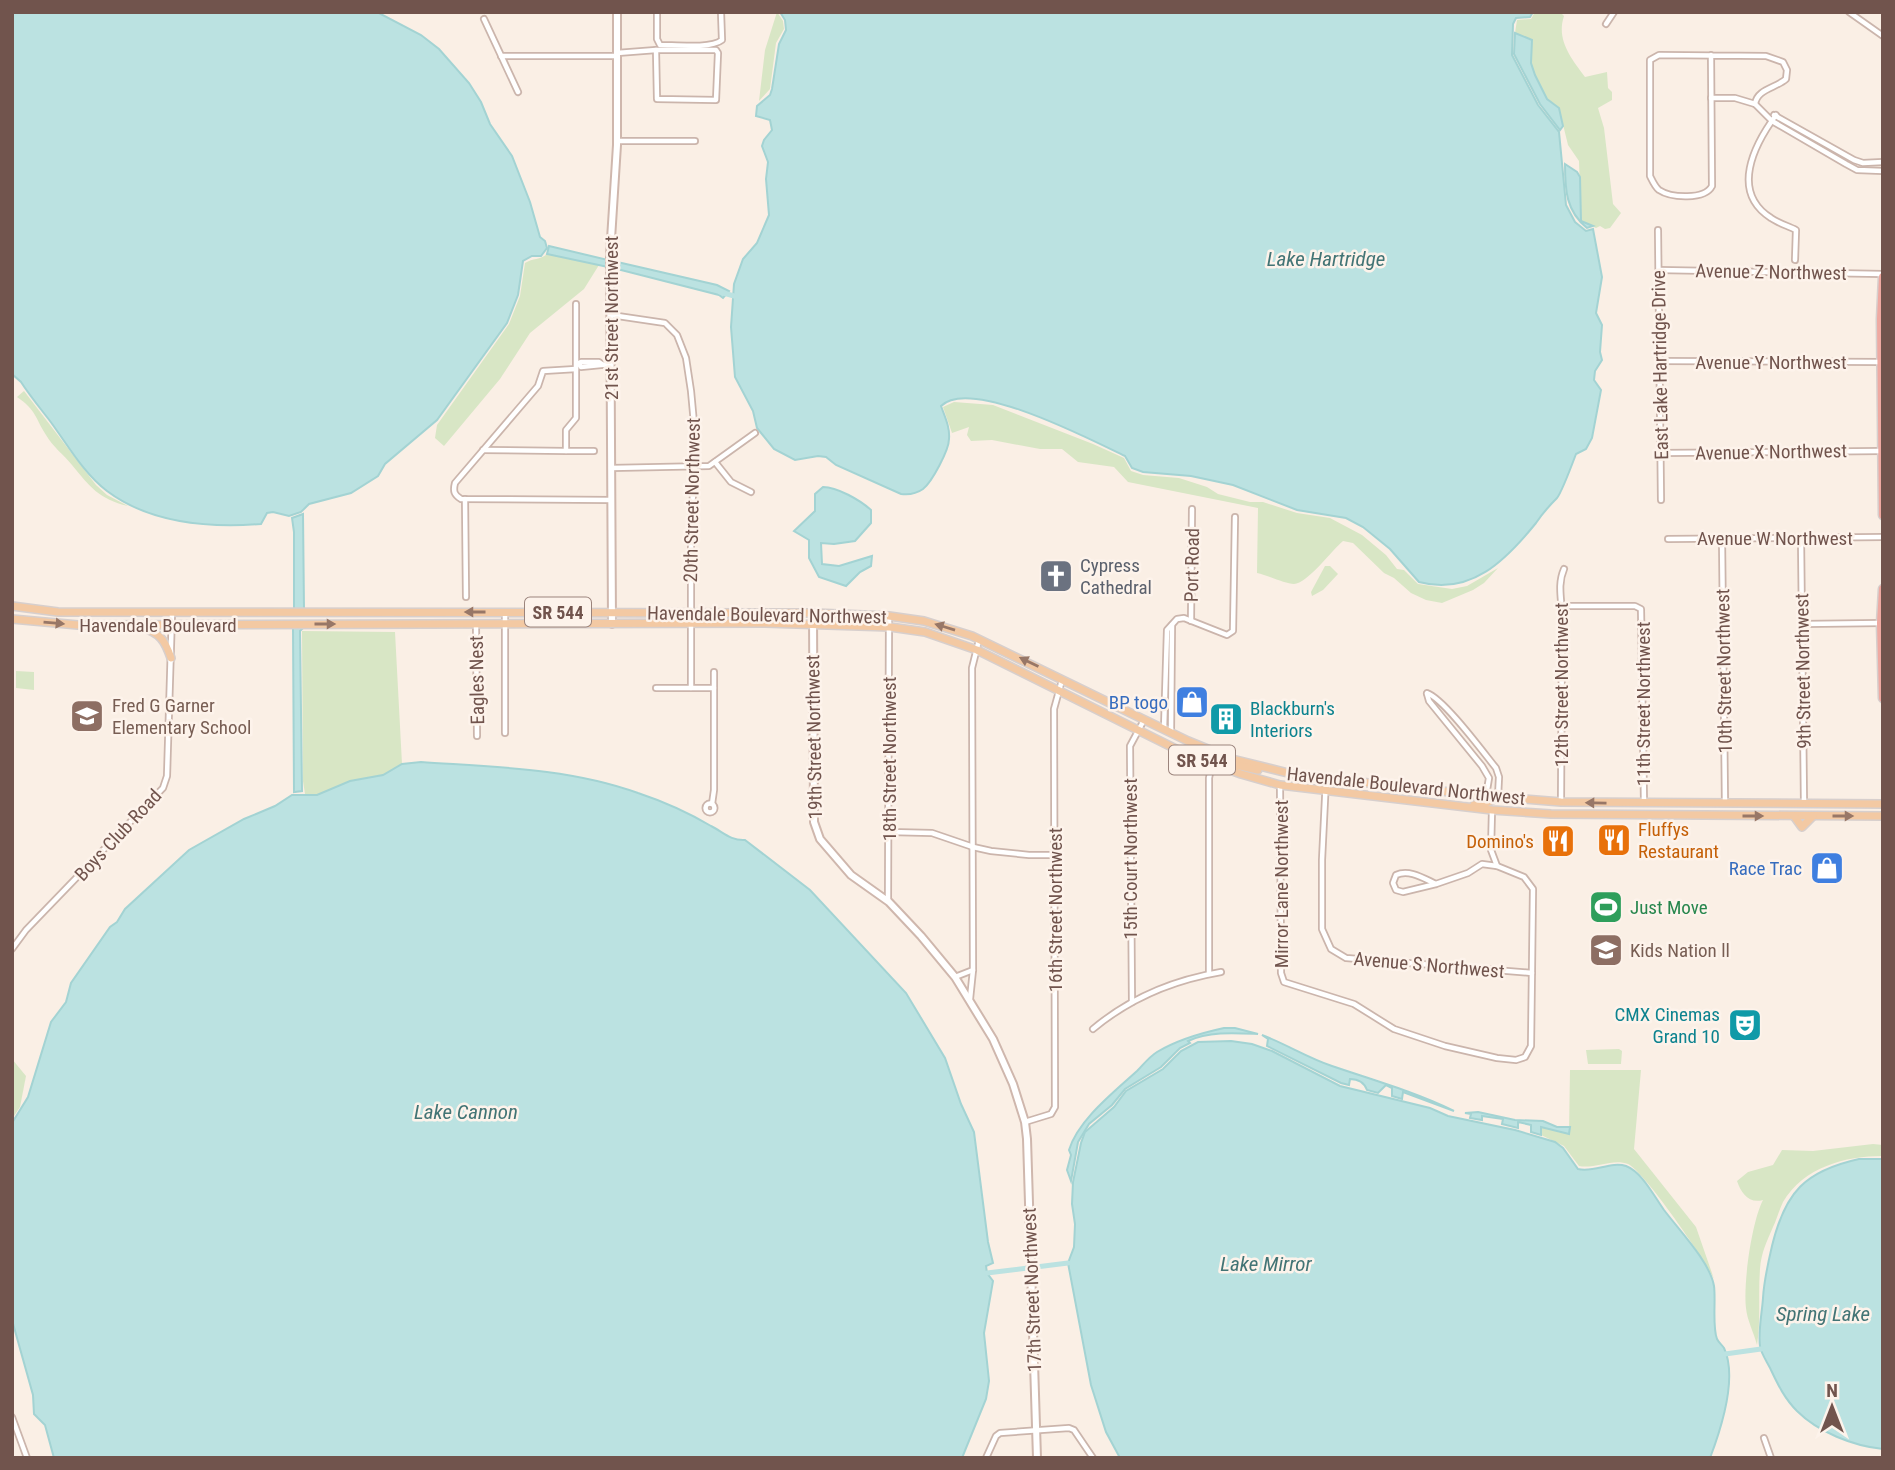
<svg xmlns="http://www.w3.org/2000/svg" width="1895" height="1470" font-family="'Roboto Condensed',sans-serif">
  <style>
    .green { fill: #d8e6c5 }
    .water { fill: #bbe2e1; stroke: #a3d3d3; stroke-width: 2 }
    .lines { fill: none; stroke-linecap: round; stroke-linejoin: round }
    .canal { stroke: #bbe2e1; stroke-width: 5 }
    .street-casing { stroke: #cbb5ac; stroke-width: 8 }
    .secondary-casing { stroke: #cfb7ad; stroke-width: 10 }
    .primary-casing { stroke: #d7cfcd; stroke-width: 10 }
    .highway-casing { stroke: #d7cfcd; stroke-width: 11 }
    .street { stroke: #fff; stroke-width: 4.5 }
    .secondary { stroke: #fff; stroke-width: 6 }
    .primary { stroke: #f3c9a3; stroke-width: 7 }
    .highway { stroke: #efa9a1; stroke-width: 8 }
    .oneway { fill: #987767 }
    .labels { text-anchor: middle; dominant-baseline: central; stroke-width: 5; stroke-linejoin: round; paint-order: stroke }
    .shield { fill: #fdf3eb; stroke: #9b847c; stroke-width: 2 }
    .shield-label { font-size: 18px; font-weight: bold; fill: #71544d }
    .street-label { font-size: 19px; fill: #71544d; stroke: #fdf3eb }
    .worship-label { font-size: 19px; fill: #5b616d; stroke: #fdf3eb; text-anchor: start }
    .shop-label { font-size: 19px; fill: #366cbe; stroke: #fdf3eb; text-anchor: end }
    .education-label { font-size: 19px; fill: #785e54; stroke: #fdf3eb; text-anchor: start }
    .culture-label { font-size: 19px; fill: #0d838f; stroke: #fdf3eb; text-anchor: start }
    .food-label { font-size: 19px; fill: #c56008; stroke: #fdf3eb; text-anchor: start }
    .leisure-label { font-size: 19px; fill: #27864d; stroke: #fdf3eb; text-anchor: start }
    .water-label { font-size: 21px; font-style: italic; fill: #427475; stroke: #fdf3eb }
  </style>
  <rect width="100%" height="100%" fill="#faefe5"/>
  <g class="green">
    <path d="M777,12L783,21L784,29L776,43L770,89L759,101L765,50Z"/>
    <path d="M1535,12H1560L1564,16C1556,40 1571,58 1585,77L1607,72L1608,88L1612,92V100L1598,108L1604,128L1613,204L1621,213L1610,228L1605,229L1600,226L1596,228L1581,221L1579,161L1568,145L1559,108L1547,99L1535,75L1531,63L1532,40L1515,33L1517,20L1531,19Z"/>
    <path d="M547,254L599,265L584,289L530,333L500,379L444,446L435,438L437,425L509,324L520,296L525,263C533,258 540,260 547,254Z"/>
    <path d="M24,391L96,485L107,495L128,506C99,499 90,487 72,465C63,454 53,447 46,435C34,416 37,411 17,397Z"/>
    <path d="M954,402L993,405L1093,444L1124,458L1131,471L1143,475L1179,478L1207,487L1218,494L1250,502H1263L1297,513L1330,518L1362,535L1386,555L1397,569L1404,570L1418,584L1452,589L1467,586L1498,568L1484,583L1473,590L1442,603L1426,600L1411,593L1394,578L1384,573L1353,543L1343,541C1332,550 1307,584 1294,584C1285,584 1267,575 1257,573L1258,508L1128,482L1114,467L1078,462L1062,449H1040L992,440L971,441L967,435L969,427L952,433L943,407Z"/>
    <path d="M1325,566H1330L1338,574L1323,590L1312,596L1311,592Z"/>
    <path d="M302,631L395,632L402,764L383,775L350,781L317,795L305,794L303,781Z"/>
    <path d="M16,671L34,672V690L16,688Z"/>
    <path d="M1619,1049L1622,1051L1621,1064H1588L1586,1050Z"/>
    <path d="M12,1059L26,1076L20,1107L12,1119Z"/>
    <path d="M1570,1070H1641L1634,1149L1696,1227L1714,1279C1705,1260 1644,1171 1628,1164C1613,1158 1595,1169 1579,1166L1564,1146L1541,1135V1127L1569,1133Z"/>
    <path d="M1873,1144L1883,1145V1156C1845,1156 1804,1167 1783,1202C1779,1210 1777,1219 1773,1227C1767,1241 1761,1253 1760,1269C1758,1294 1761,1320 1757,1345C1754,1333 1747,1320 1746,1308C1743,1283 1752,1221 1763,1200C1749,1204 1741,1193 1737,1181L1748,1172L1773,1165L1782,1150L1813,1151Z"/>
  </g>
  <g class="water">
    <path d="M12,12H377L421,35L439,49L469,83L481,102L490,124L512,156L530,202L540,237L545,241L547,248L541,256H532L523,261L518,295L507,323L437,420L385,464L378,476L351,493L309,504L301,512L289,516L273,512L267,513L261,524C209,528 151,524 107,491C84,474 67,444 50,421C40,408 30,396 21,382L12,374Z"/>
    <path d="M780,12H1533L1530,17L1516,18L1513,24L1512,55L1538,105L1559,132L1566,205L1575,222L1586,231L1593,229L1602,277L1596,313L1602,325L1600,352L1602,360L1595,371L1594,380L1601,390L1592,438L1586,449L1576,454C1573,462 1561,493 1557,498C1549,506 1542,514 1536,523C1506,560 1471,596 1419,582L1390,549L1363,527L1346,518L1297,510L1233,485L1191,476L1143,472L1132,468L1125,456C1093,441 970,376 941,406C945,417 950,427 949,439C949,450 932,482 923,489C916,494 909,495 901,494L836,465L826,457L818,456L795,460L774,449L757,428L753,411L735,377L731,327L734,284L743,259L757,243L769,215L766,179L768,162L762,146L764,140L772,130L770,120L756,116L757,106L770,95L772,89L779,44L786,30L785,20Z"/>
    <path d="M1515,33L1532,40L1531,63L1535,75L1547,99L1559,108L1563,126L1560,130L1540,104L1514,54Z"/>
    <path d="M1565,164L1577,172L1580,177L1581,221L1593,226L1587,228C1566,211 1565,190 1565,164Z"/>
    <path d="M549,246L608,260V267L547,254Z"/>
    <path d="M613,261L717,285L729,291L723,298L719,295L613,268Z"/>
    <path d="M823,487C837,487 860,500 871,510V523L855,541L834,544L821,543L822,564L839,566L872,556L871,566L860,572L846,586L819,577L809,558V540L794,531L815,511V494Z"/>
    <path d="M303,514L304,609H294V532L292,518Z"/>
    <path d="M293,627H304L300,631L302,791L294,792Z"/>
    <path d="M421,762C493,767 569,768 638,793C662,801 689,813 711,826C723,832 731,841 745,840L810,890L906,993L945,1058L961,1104L974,1132L988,1242L993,1263L986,1266L987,1273L993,1281L984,1333L989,1381L986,1399L962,1458H54L45,1425L34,1414L33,1395L12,1320V1123L28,1097L51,1022L66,1002L71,983L110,927L117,922L125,909L189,850L244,819L275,806L292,795H317L350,781L383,775L402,764Z"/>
    <path d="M1224,1028H1235L1258,1034C1236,1033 1209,1031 1188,1041L1190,1043L1180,1048L1161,1067L1125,1089L1112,1105L1089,1124L1078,1142L1071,1181L1067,1170L1071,1155L1069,1150C1078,1120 1114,1092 1137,1071C1143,1065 1149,1057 1157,1052C1177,1040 1201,1033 1224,1028Z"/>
    <path d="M1262,1035C1286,1044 1308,1058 1332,1066C1373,1080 1415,1092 1454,1111L1403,1092L1402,1099L1392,1096V1088L1386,1085L1378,1093L1367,1090C1364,1082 1358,1079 1350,1079L1349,1085L1341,1083L1267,1046L1268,1039Z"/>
    <path d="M1231,1041L1252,1044L1272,1051L1340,1086L1430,1108L1448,1116L1515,1130L1555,1142L1563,1148L1578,1169C1594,1173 1611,1161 1626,1166C1642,1172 1654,1196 1664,1210C1679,1230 1710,1262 1714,1286C1716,1301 1712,1326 1717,1339C1719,1343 1722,1345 1724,1348C1738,1378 1721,1429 1710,1458H1120L1106,1432L1091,1385L1068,1263L1074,1247L1075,1224L1072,1204L1073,1182L1081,1143L1085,1132L1114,1107L1126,1091L1163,1069L1181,1051L1198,1042Z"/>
    <path d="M1478,1112L1515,1120L1543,1121L1557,1127H1570L1569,1134L1541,1127V1135L1531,1132V1125L1518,1122V1128L1502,1124L1503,1119L1482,1116V1120L1470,1118L1471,1114L1465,1113Z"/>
    <path d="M1859,1159H1883V1449C1853,1446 1818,1432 1797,1411C1785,1399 1778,1385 1771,1370C1768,1363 1761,1354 1760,1346C1758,1332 1762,1313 1763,1298C1764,1280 1768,1263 1772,1246C1785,1192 1805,1171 1859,1159Z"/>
  </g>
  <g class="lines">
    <g class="canal">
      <path d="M720,292L734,296"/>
      <path d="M987,1273L1068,1263"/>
      <path d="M1725,1354L1761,1349"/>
    </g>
    <g class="street-casing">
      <g id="street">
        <path d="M657,12V39L660,45C675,45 711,49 722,40L721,12"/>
        <path d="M1849,12L1883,36"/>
        <path d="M484,19L518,92"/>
        <path d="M1606,24L1614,12"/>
        <path d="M656,50H716L718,53L716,100L657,99Z"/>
        <path d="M617,53L656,50"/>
        <path d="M1711,55L1712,186C1705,200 1671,198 1659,190C1655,187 1652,180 1650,176V60L1659,55L1766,56L1783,62L1787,70L1786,79C1776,88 1757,89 1755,104"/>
        <path d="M501,56H617"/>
        <path d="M1711,98H1735L1755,104L1772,121L1846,164L1857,170L1883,171"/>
        <path d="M1774,115L1854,160L1863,163L1883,162"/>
        <path d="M1776,115C1754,145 1730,192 1771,218C1778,223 1788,226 1796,230L1795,260"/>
        <path d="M617,141H695"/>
        <path d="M1658,230L1661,500"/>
        <path d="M1659,270L1883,274"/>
        <path d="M576,304V418L566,430V451H594"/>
        <path d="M611,315L665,323L677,335L686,358L691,391L696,445L691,526V688"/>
        <path d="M1660,361L1881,362"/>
        <path d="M577,364L581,362H599L602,364"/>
        <path d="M579,364L581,367L611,364"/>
        <path d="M576,369L543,371L538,386L455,483C453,491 454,495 461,499L611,500"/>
        <path d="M483,450L566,451"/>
        <path d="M1661,453L1881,451"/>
        <path d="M715,462L731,482L751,492"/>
        <path d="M611,468L709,466L755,433"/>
        <path d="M465,499L466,597"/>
        <path d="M1722,538L1725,803"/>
        <path d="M1801,538L1804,803"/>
        <path d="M1668,539L1883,537"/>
        <path d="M1562,606H1635L1641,609L1644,802"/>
        <path d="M505,612V733"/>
        <path d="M1191,621L1192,509"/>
        <path d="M1803,624L1881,623"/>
        <path d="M476,625L477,736"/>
        <path d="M656,688H714"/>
        <path d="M1427,693C1444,699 1483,752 1496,768L1499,777L1498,797"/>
        <path d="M1427,694L1429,701L1482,766L1489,778L1486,796"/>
        <path d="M1164,729L1167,630L1177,619L1184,618L1227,635L1233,631L1235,517"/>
        <path d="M1171,732L1172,625"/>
        <path d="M1326,779L1322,860V929L1331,949L1346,958L1532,973"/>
        <path d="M1280,785L1281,973L1284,982L1354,1004L1394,1029L1445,1046L1497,1058L1516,1060L1525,1057L1531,1046L1533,889L1524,877L1497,866L1491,850L1492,810"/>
        <path d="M1561,802L1562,617C1562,600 1557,585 1564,569"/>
        <circle cx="710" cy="808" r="4.5"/>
        <path d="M712,804L714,790V672"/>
        <path d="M890,832L932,833L973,847L991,851L1029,855H1054"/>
        <path d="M1436,884C1423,878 1409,869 1396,875L1393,883L1396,890L1403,892L1436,884L1468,873L1482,864L1497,866"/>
        <path d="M888,901L889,616"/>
        <path d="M12,949L26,930L163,788L167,776L172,613"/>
        <path d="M1209,974V778L1212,764"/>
        <path d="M955,977L973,970"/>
        <path d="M970,999L973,970L972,668L979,640"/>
        <path d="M1132,1002L1130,746L1144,720"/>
        <path d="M1093,1029C1130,998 1174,980 1221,972"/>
        <path d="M1025,1122L1051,1114L1055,1107L1054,709L1062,680"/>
        <path d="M12,1417L27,1458"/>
        <path d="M1764,1438L1771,1458"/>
        <path d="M986,1458L996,1436L1000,1433L1069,1428L1074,1430L1093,1458"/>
      </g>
    </g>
    <g class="secondary-casing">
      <g id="secondary">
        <path d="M813,613L814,822L820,839L851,875L889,902L921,936L955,977L993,1039L1013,1084L1025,1122L1027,1139L1037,1458"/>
        <path d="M612,624L610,255L617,145V12"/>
      </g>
    </g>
    <g class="primary-casing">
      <g id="primary">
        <path d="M12,606L58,612L813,613L889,616L924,621L972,636L1188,741L1232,759L1296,775L1486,796L1561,802L1883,804"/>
        <path d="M12,619L78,625L765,623L890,627L925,632L977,650L1182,752L1241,774L1280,785L1492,810L1551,814L1883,816"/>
        <path d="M141,627C160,633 165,640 171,658"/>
        <path d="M1215,764L1223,762L1258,770"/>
        <path d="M1474,805L1486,803L1498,797"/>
        <path d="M1794,816L1802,827L1813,816"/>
      </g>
    </g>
    <g class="highway-casing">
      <g id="highway">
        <path d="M1883,277L1881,319L1883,515"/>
        <path d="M1883,589L1881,623L1883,698"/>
      </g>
    </g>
    <use href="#street" class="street"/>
    <use href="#secondary" class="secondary"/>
    <use href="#primary" class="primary"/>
    <use href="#highway" class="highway"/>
  </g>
  <defs><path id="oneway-solid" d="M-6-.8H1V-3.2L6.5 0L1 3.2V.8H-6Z" transform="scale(1.75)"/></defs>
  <g class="oneway">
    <use href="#oneway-solid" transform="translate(475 612) rotate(180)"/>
    <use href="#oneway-solid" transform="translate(54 623) rotate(5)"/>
    <use href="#oneway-solid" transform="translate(325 624)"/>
    <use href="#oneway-solid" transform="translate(945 627) rotate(-163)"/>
    <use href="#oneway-solid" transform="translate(1029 662) rotate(-154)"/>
    <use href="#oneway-solid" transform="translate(1596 803) rotate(-179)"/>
    <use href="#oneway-solid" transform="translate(1753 816)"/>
    <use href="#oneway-solid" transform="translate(1843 816)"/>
  </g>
  <defs>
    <g id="church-square" transform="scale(1.75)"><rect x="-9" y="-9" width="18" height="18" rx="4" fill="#6b7280" stroke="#fdf3eb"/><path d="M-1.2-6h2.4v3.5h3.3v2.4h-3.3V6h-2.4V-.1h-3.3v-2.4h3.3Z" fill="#fff"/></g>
    <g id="shop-square" transform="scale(1.75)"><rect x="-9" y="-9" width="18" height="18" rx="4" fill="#3f7fe0" stroke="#fdf3eb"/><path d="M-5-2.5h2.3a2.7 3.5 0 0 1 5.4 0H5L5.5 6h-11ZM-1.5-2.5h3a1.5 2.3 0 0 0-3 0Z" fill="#fff"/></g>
    <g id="school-square" transform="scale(1.75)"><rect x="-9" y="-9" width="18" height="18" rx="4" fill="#8d6e63" stroke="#fdf3eb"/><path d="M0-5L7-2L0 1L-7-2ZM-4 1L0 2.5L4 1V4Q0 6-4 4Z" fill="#fff"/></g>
    <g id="building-square" transform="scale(1.75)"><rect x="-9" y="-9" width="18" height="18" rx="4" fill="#0f9aa8" stroke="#fdf3eb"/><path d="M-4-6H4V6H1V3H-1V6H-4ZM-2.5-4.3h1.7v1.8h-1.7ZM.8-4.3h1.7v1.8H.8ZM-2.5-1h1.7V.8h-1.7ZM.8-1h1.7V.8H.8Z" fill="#fff"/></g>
    <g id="restaurant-square" transform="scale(1.75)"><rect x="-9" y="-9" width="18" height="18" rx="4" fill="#e8710a" stroke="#fdf3eb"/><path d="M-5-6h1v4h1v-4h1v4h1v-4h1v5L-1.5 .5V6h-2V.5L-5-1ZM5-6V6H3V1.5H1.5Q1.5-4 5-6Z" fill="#fff"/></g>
    <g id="stadium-square" transform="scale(1.75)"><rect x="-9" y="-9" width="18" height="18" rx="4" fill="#2e9e5b" stroke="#fdf3eb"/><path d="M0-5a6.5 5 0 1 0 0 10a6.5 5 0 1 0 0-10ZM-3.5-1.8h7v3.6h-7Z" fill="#fff"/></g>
    <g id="theatre-square" transform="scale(1.75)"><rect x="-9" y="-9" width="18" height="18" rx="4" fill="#0f9aa8" stroke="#fdf3eb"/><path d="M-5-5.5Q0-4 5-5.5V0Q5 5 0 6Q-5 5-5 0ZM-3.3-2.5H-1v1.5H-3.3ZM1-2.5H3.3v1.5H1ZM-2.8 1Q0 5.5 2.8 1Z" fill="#fff"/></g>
  </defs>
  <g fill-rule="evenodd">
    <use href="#church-square" x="1056" y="576"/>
    <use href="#shop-square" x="1192" y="702"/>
    <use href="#school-square" x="87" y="716"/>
    <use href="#building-square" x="1226" y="719"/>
    <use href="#restaurant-square" x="1614" y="840"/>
    <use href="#restaurant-square" x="1558" y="841"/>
    <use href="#shop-square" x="1827" y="868"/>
    <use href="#stadium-square" x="1606" y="907"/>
    <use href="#school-square" x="1606" y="950"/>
    <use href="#theatre-square" x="1745" y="1025"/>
  </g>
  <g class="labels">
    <g class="shield">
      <rect x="525" y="597.5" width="66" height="29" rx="5"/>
      <rect x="1169" y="745.5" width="66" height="29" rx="5"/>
    </g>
    <g class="shield-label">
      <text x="558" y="612">SR 544</text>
      <text x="1202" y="760">SR 544</text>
    </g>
    <g class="street-label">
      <text transform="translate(1771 272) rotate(1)">Avenue Z Northwest</text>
      <text transform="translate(611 318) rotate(-90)">21st Street Northwest</text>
      <text x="1771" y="362">Avenue Y Northwest</text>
      <text transform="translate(1660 365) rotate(-91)">East Lake Hartridge Drive</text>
      <text transform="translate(1771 452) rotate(-1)">Avenue X Northwest</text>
      <text transform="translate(692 500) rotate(-89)">20th Street Northwest</text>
      <text x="1775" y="538">Avenue W Northwest</text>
      <text transform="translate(1192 565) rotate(-89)">Port Road</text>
      <text transform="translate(767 615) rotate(1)">Havendale Boulevard Northwest</text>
      <text x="158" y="625">Havendale Boulevard</text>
      <text transform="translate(1724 671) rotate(-91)">10th Street Northwest</text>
      <text transform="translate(1803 671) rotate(-91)">9th Street Northwest</text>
      <text transform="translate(477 680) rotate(-91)">Eagles Nest</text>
      <text transform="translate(1561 685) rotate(-90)">12th Street Northwest</text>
      <text transform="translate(1643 704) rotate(-90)">11th Street Northwest</text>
      <text transform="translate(814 737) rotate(-91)">19th Street Northwest</text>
      <text transform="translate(889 759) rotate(-90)">18th Street Northwest</text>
      <text transform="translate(1406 786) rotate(6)">Havendale Boulevard Northwest</text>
      <text transform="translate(118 835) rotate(-47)">Boys Club Road</text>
      <text transform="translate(1130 859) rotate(-90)">15th Court Northwest</text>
      <text transform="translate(1281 884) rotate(-90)">Mirror Lane Northwest</text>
      <text transform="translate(1055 910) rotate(-90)">16th Street Northwest</text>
      <text transform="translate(1429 965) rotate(5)">Avenue S Northwest</text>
      <text transform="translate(1032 1290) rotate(-92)">17th Street Northwest</text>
    </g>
    <g class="worship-label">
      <text x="1080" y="565">Cypress<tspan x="1080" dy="22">Cathedral</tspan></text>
    </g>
    <g class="shop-label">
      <text x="1168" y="702">BP togo</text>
      <text x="1802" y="868">Race Trac</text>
    </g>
    <g class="education-label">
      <text x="112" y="705">Fred G Garner<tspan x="112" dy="22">Elementary School</tspan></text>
      <text x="1630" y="950">Kids Nation ll</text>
    </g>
    <g class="culture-label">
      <text x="1250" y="708">Blackburn's<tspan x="1250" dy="22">Interiors</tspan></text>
      <text x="1720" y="1014" text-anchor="end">CMX Cinemas<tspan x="1720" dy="22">Grand 10</tspan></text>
    </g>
    <g class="food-label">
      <text x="1638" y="829">Fluffys<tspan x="1638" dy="22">Restaurant</tspan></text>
      <text x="1534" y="841" text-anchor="end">Domino's</text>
    </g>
    <g class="leisure-label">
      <text x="1630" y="907">Just Move</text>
    </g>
    <g class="water-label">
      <text x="1326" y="259">Lake Hartridge</text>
      <text x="466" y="1112">Lake Cannon</text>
      <text x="1266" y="1264">Lake Mirror</text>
      <text x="1823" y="1314">Spring Lake</text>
    </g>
  </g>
  <rect width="1895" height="1470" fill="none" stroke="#71544d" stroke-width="28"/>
  <g transform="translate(1832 1407)" stroke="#fdf3eb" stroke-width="5" paint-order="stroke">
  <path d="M0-5L12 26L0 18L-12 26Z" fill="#71544d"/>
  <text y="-10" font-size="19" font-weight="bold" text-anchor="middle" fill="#71544d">N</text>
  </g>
</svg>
